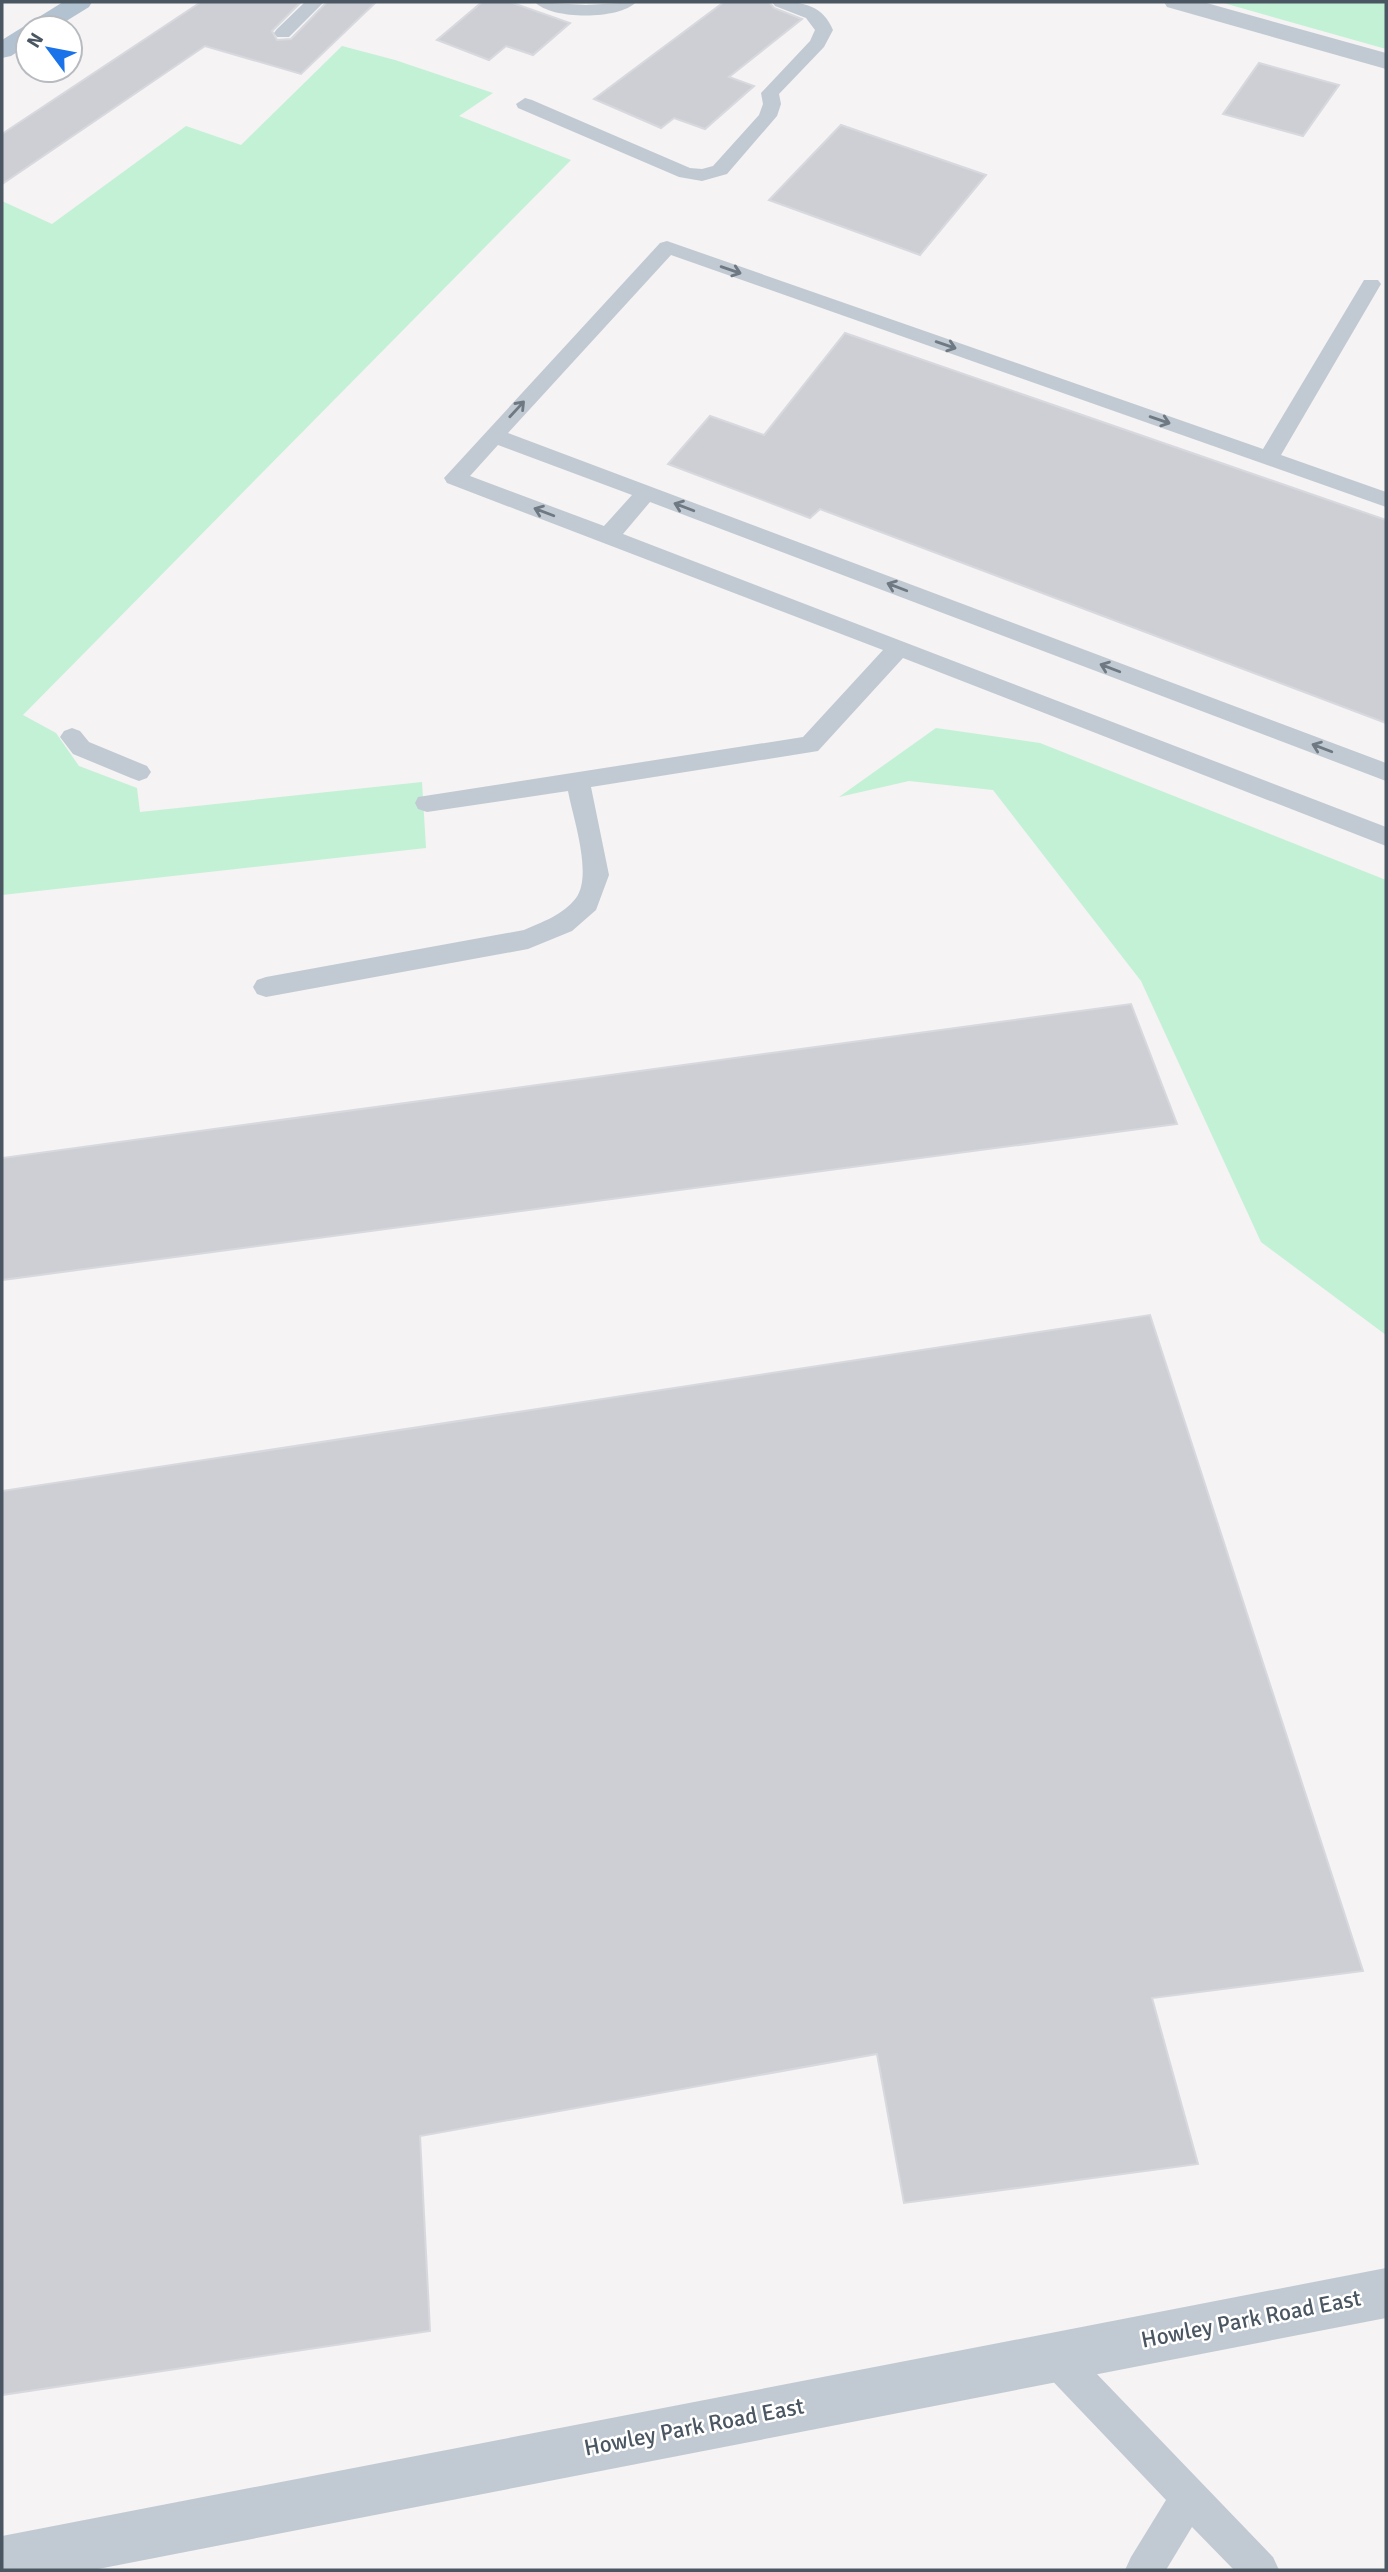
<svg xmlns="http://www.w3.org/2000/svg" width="1388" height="2572" font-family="Signika,sans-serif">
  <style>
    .green { fill: #c3f1d5 }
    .building { fill: #cdcfd5; stroke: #d7d9de; stroke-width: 2 }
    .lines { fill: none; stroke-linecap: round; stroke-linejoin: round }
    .lane { fill: #c1cad2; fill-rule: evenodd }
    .street { fill: #c1cad2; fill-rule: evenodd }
    .primary { fill: #b3c2d1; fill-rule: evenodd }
    .oneway { stroke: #6e7983 }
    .labels { text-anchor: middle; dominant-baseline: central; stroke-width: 5; stroke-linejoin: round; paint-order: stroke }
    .near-street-label { font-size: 23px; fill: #4a5661; stroke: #fff }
  </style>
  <rect width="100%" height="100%" fill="#f5f3f3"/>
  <g class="green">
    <path d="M1220,2H1386V49Z"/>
    <path d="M342,46L395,60L493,93L459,116L571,160L23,715L56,733L79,766L137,788L140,812L422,782L426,848L2,895V201L52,224L186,126L241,145Z"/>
    <path d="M936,728L1040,743L1386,880V1335L1261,1242L1141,981L993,790L909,781L839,797Z"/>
  </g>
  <g class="building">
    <path d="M201,2H301L272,31L277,40L291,39L327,2H376L301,74L205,46L2,184V134Z"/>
    <path d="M482,2H510L570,23L533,55L506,46L489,60L437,40Z"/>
    <path d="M724,2H769L774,8L802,19L729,77L754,86L705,129L674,118L661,128L594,99Z"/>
    <path d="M1259,63L1339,85L1303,136L1223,114Z"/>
    <path d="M841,125L986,175L920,255L769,200Z"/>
    <path d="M845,333L1386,520V723L820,509L810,518L668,464L710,416L764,435Z"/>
    <path d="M1131,1004L1177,1124L2,1280V1158Z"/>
    <path d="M1150,1315L1363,1971L1152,1998L1198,2164L904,2203L877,2054L420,2136L430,2331L2,2395V1491Z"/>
  </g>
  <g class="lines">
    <g class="lane">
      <path d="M305,2H324L289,37H277L274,33L277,29Z"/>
      <path d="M535,2L586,5L636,2C620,20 551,20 535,2Z"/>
      <path d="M772,2C798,1 822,3 833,30L824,47L779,94L781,104L777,116L727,174L702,181L679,177L518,108L516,104L525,98L532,100L690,168L702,169L713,166L759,115L763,104L761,93L810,41L815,30L806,18L775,6Z"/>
      <path d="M667,241L1263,449L1364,280H1378L1381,284L1281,455L1386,492V507L671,255L508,433L1386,763V781L650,502L623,534L1386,827V846L903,658L818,751L591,787L609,875L596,910L572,931L528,949L266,997L257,994L253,987L257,980L266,977L524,930C542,922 563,915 576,898C593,875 573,818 568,791L427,812L418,809L415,803L418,797L803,737L883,650L447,483L444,478L660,243ZM498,445L632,495L604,526L470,476Z"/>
      <path d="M72,728L80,731L89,742L147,766L151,772L147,778L139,781L131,778L73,754L60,737L64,731Z"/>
      <path d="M1055,2339L1068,2344L1273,2557L1279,2570H1234L1192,2527L1166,2570H1125L1131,2557L1166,2500L1042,2370L1037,2357L1042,2344Z"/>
    </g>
    <g class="street">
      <path d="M1164,2H1203L1386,53V69L1167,7Z"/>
      <path d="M1386,2268V2318L93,2570H2V2536Z"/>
    </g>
    <path class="primary" d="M63,2H92L89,7L55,28H28V45L11,56L2,58V40Z"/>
  </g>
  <defs><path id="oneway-shaft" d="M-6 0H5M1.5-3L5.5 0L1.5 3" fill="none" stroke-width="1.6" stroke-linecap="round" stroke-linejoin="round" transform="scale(1.75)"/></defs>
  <g class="oneway">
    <use href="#oneway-shaft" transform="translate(731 270) rotate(19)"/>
    <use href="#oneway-shaft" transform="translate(946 345) rotate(19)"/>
    <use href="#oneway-shaft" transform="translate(517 409) rotate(-47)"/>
    <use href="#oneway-shaft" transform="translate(1160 420) rotate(19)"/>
    <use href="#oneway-shaft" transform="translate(684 507) rotate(-159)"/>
    <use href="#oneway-shaft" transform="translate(544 512) rotate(-159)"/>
    <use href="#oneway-shaft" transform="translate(897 587) rotate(-159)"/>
    <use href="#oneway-shaft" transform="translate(1110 668) rotate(-159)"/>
    <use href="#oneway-shaft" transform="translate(1322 748) rotate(-159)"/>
  </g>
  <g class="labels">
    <g class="near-street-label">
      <text transform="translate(1251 2319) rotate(-11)">Howley Park Road East</text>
      <text transform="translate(694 2427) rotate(-11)">Howley Park Road East</text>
    </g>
  </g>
  <rect width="1388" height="2572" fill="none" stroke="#4a5661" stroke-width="7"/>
  <g transform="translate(49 49) rotate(302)"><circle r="33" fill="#ffffff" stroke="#b7bbc0" stroke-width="2"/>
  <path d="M0-5L12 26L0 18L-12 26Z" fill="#1a73e8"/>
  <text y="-10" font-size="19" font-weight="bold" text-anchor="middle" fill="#4a5661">N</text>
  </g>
</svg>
